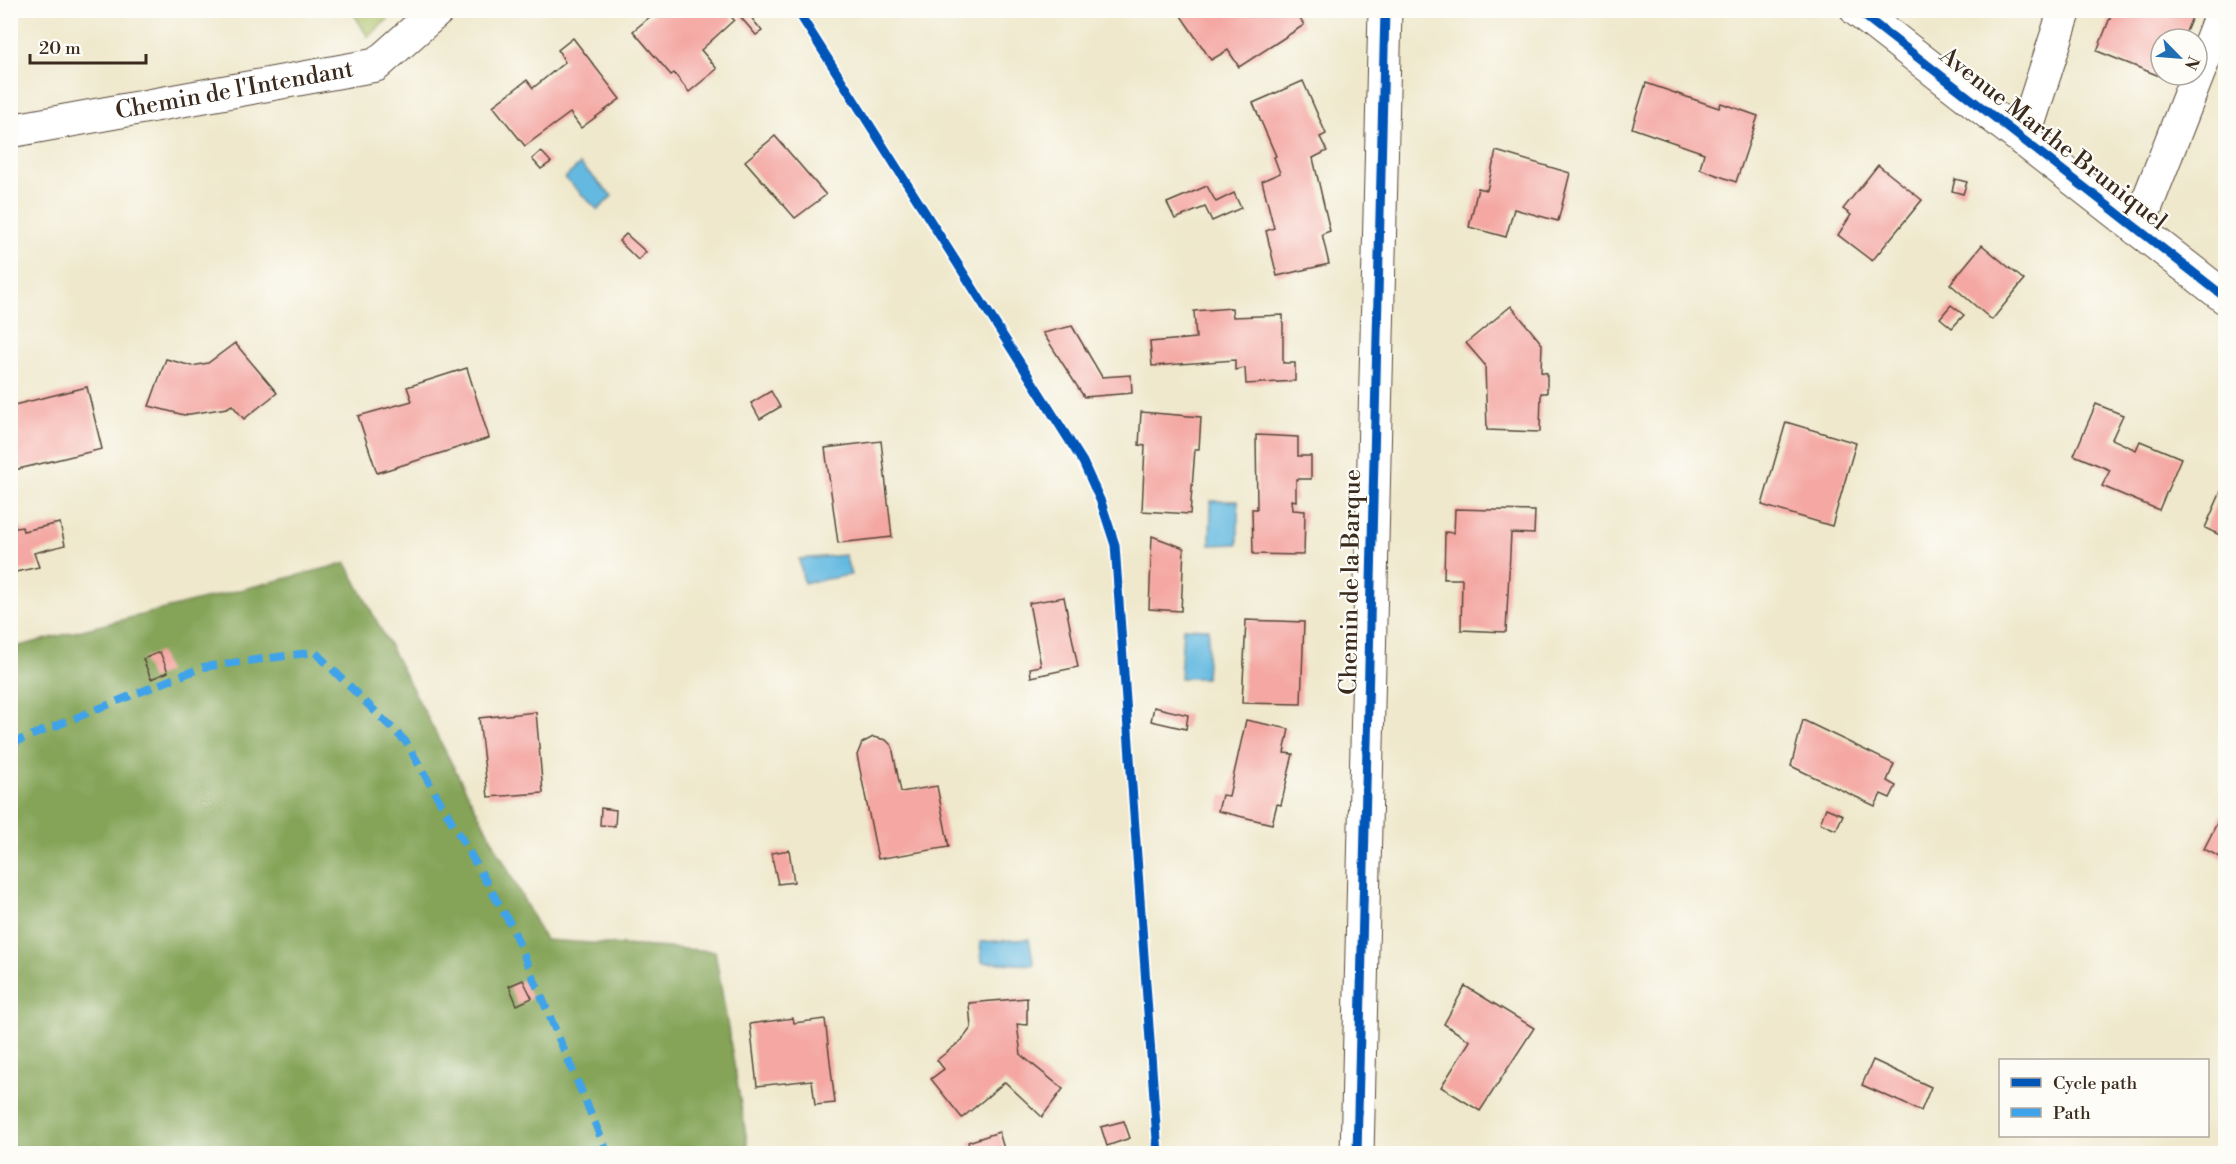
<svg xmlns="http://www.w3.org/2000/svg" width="2236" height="1164" font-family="'Libre Bodoni',serif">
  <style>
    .green { fill: #a7bd62; stroke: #717440; stroke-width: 1.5 }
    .forest { fill: #85a458; stroke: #60673b; stroke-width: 1.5 }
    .water { fill: #64b9e0; stroke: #50727f; stroke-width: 1.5 }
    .building { fill: #f4a7a3 }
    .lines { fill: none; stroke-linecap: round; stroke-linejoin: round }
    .minor-casing { stroke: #564638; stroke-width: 35 }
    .minor { stroke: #fff; stroke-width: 33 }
    .quiet { stroke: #3fa3ea; stroke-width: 8; stroke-dasharray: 15 8; stroke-linecap: butt }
    .cycleway-casing { stroke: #fdfcf7; stroke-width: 13 }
    .cycleway { stroke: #0057b8; stroke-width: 9 }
    .labels { text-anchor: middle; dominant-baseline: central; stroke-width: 4.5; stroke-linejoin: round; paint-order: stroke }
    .street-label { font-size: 24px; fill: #3b2a1e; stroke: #fdfcf7 }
  </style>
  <rect width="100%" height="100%" fill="#fdfcf7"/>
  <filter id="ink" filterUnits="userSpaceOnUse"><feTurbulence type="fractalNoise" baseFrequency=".0167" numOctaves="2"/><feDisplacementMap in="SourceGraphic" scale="12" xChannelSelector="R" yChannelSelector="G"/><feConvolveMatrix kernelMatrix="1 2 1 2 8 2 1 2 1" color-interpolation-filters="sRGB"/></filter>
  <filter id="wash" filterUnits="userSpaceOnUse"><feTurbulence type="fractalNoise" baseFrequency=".008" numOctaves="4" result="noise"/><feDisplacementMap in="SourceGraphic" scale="24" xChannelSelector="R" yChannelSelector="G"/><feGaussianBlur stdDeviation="1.35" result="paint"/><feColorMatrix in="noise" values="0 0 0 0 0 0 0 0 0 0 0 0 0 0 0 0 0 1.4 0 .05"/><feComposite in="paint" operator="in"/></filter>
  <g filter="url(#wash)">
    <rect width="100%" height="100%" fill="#efe8cc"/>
    <path class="green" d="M352,11H397L368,37Z"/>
    <path class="forest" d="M346,563L545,940L715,951L749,1153L11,1154V648Z"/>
    <g class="water">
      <path d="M580,164L612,196L598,210L565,178Z"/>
      <path d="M1211,501H1238V544L1210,545Z"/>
      <path d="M845,555L851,575L804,583L799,559Z"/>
      <path d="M1183,628L1209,629L1206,678H1180Z"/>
      <path d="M1029,939L1034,965L982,962L980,942Z"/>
    </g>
    <g id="blocks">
      <g class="building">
        <path d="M658,10H725L734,20L701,50L717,69L689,92L674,73L671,75L633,31Z"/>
        <path d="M741,10H745L762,31L756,35L737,13Z"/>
        <path d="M1177,10H1295L1304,25L1239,67L1228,50L1211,60Z"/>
        <path d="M2113,10H2195L2183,39H2161V75H2169L2167,79L2097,51Z"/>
        <path d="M573,38L620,99L581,128L570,113L525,146L493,106L527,80L533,88L565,62L558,50Z"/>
        <path d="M1303,81L1326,134L1320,137L1327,151L1313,158L1330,231L1322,234L1329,264L1277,276L1266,231L1274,228L1262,181L1280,173L1274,157L1276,156L1253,103Z"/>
        <path d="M1646,83L1719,108L1721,103L1758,116L1736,182L1700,169L1704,153L1632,128Z"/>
        <path d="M775,136L826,195L795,218L745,161Z"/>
        <path d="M541,151L551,162L541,169L532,159Z"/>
        <path d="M1496,151L1570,173L1558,221L1514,209L1506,237L1469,227L1478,188L1487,190Z"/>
        <path d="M1878,165L1922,200L1872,261L1838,235L1851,215L1843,209Z"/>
        <path d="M1955,179L1967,182L1963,194L1952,191Z"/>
        <path d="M1207,186L1216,202L1234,193L1241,208L1212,221L1205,207L1175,219L1167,203Z"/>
        <path d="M626,234L646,252L638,260L619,241Z"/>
        <path d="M1982,245L2024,280L1992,320L1950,284Z"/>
        <path d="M1951,305L1964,315L1952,328L1940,318Z"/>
        <path d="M1511,306L1542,344L1541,372L1547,373V393H1541L1540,432L1487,430L1485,365L1466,343Z"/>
        <path d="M1232,308L1233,317L1283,315V363H1295V381L1246,384L1245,368L1235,370V360L1152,366L1150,342L1196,338L1194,311Z"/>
        <path d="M1072,326L1102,377L1131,375L1132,393L1084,397L1043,333Z"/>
        <path d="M235,343L277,393L244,419L232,405L227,408L184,415L149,406L166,359L192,366L208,363Z"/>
        <path d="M467,368L489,438L377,473L358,416L412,401L407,387Z"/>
        <path d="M87,387L102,449L10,471V406Z"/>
        <path d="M771,391L780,407L760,419L751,403Z"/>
        <path d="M2096,404L2123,415L2112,439L2136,450L2140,441L2181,458L2159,510L2102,486L2110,470L2074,455Z"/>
        <path d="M1141,412L1201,417L1199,449H1195L1190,514L1142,511L1145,446L1139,445Z"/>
        <path d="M1786,422L1856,443L1832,526L1762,505Z"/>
        <path d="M1256,435L1298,437V456H1311V479H1296V501L1292,500L1293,510L1305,511L1304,555L1253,554L1252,509H1257Z"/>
        <path d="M881,441L892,537L838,543L825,448Z"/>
        <path d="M2223,487L2226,488V538L2205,528Z"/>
        <path d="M1455,509L1535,511L1534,534L1511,533L1506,632L1461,630L1462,579H1444L1445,532L1454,533Z"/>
        <path d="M60,523L65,545L34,553L39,567L11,573L10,529L22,527L23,531Z"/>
        <path d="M1152,536L1184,548L1181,611L1149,609Z"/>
        <path d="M1064,597L1078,667L1031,677L1030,668L1041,666L1029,603Z"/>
        <path d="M1246,620L1304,622L1301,704L1242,703Z"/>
        <path d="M160,652L168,672L151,679L143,659Z"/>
        <path d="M1154,707L1188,715L1186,729L1151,721Z"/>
        <path d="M536,712L543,793L488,797L479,718Z"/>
        <path d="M1246,720L1289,729L1284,753L1293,754L1281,805L1277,804L1272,824L1218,811L1222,795L1229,796Z"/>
        <path d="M1803,720L1894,764L1887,781L1896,786L1890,798L1881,794L1875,806L1791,766Z"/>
        <path d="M873,737L886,740L892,746L901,792L937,786L949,847L878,859L857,755L862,743Z"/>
        <path d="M2226,805V860L2204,849Z"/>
        <path d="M601,808L616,810L615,826L600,825Z"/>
        <path d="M1826,808L1843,815L1836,830L1820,823Z"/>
        <path d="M789,850L794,882L778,884L771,853Z"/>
        <path d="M523,980L532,998L517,1005L509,986Z"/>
        <path d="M1465,986L1534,1028L1480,1111L1441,1087L1470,1041L1444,1024Z"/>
        <path d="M1027,998V1025L1017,1024L1021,1055L1063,1089L1042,1117L1005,1082L962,1118L931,1079L944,1069L937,1060L962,1040L971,1028L969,1003Z"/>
        <path d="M793,1018L794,1023L825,1019L835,1103L815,1105L812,1080L757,1086L750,1024Z"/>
        <path d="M1873,1060L1931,1087L1921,1111L1862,1085Z"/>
        <path d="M1124,1121L1130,1138L1107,1146L1101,1127Z"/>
        <path d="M999,1132L1005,1152L971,1154L968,1142Z"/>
      </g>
    </g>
  </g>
  <g filter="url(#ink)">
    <use href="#blocks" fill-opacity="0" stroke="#564638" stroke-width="1.5"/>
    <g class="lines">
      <g class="minor-casing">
        <g id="minor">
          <path d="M1857,10L2226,298"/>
          <path id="s1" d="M10,131L376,65L438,10"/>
          <path d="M2023,140L2065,10"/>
          <path d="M2137,229L2223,10"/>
          <path d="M1357,1154L1385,10"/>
        </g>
      </g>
      <use href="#minor" class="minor"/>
      <path class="quiet" d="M10,744L203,667L315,652L406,742L511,925L608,1154"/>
      <g class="cycleway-casing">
        <g id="cycleway">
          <path d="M797,10L1083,462L1101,502L1115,545L1158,1154"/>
          <path d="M1857,10L2226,298"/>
          <path d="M1357,1154L1385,10"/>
        </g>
      </g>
      <use href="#cycleway" class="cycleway"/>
    </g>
  </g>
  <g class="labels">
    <g class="street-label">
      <text stroke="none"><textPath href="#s1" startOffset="228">Chemin de l'Intendant</textPath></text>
      <text transform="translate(2053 139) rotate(38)">Avenue Marthe Bruniquel</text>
      <text transform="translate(1351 582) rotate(-89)">Chemin de la Barque</text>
    </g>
  </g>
  <rect width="2236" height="1164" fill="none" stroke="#fdfcf7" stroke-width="36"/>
  <rect x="1999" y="1059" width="210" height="78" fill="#fdfcf7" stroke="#afa8a0" stroke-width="1.5"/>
  <rect x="2011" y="1078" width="30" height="9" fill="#0057b8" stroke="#afa8a0" stroke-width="1.5"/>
  <text x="2053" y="1089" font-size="18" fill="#3b2a1e">Cycle path</text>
  <rect x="2011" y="1108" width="30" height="9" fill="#3fa3ea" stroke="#afa8a0" stroke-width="1.5"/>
  <text x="2053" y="1119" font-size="18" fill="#3b2a1e">Path</text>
  <g transform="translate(2179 57) rotate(115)"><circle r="28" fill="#fdfcf7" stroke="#afa8a0" stroke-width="1.5"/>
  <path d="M0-4.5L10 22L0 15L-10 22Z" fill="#1f6fb2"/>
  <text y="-9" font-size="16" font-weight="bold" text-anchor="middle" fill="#3b2a1e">N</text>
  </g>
  <path d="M30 54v9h116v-9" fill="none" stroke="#3b2a1e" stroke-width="3"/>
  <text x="39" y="54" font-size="18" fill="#3b2a1e" stroke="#fdfcf7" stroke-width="4.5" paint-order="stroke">20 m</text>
</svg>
